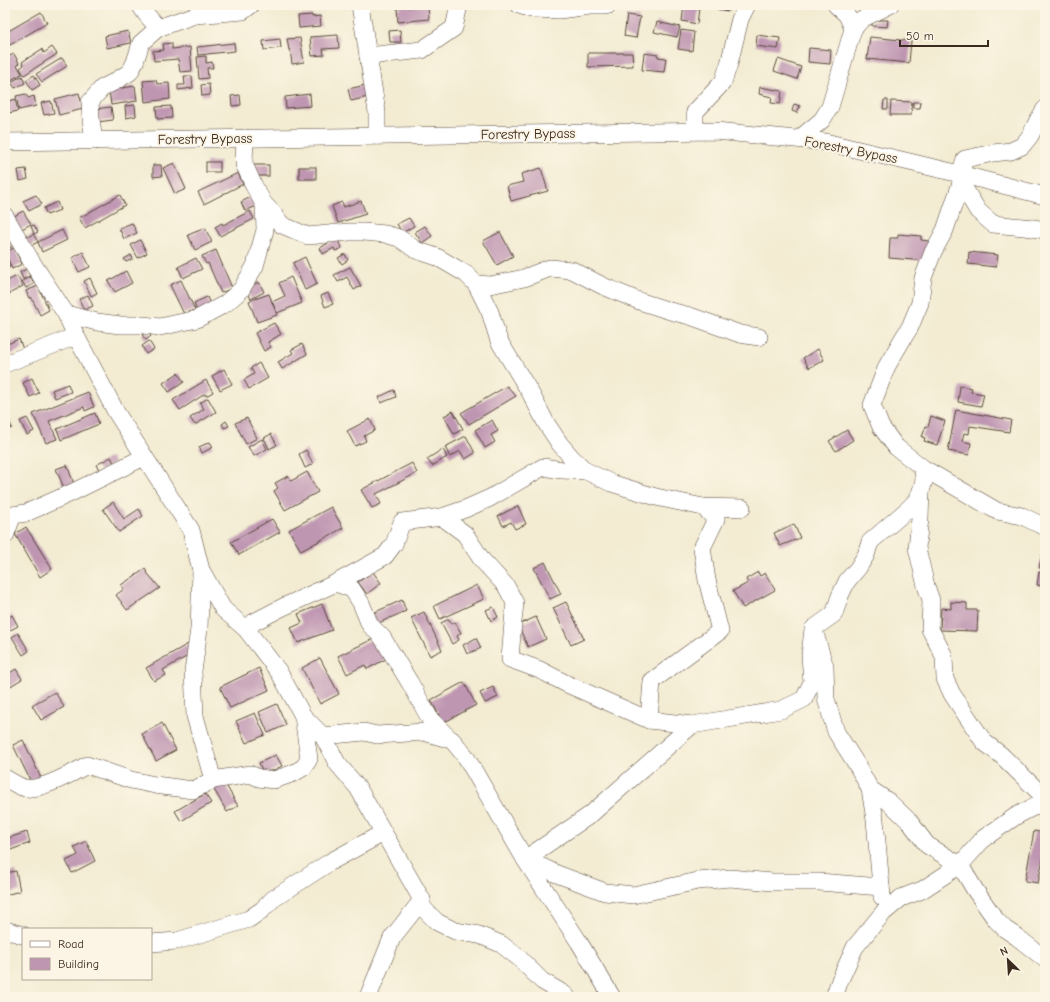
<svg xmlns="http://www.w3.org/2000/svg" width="1050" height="1002" font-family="'Comic Neue',sans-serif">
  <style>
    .building { fill: #bf96b2 }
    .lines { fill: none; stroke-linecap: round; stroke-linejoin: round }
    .minor-casing { stroke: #574739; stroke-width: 18 }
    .minor { stroke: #fff; stroke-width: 17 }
    .labels { text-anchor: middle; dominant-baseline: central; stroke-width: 4; stroke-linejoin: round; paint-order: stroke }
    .street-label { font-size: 14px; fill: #3b2a1e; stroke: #fcf5e5 }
  </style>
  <rect width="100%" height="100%" fill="#fcf5e5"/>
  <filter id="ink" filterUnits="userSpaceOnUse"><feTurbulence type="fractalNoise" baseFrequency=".025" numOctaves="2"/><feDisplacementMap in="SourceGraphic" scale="8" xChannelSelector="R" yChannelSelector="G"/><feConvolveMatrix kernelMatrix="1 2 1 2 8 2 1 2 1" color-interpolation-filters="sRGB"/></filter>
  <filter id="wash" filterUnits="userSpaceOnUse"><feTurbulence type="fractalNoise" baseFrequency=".012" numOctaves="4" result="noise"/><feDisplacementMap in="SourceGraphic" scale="16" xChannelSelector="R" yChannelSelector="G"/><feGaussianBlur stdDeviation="0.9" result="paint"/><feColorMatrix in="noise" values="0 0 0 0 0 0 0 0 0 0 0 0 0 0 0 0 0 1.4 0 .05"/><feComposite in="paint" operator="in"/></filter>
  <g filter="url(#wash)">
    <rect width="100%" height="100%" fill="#f3ecd3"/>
    <g id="blocks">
      <g class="building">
        <path d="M400,5H408V7L428,5L429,19L398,22L397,8H400Z"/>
        <path d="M684,5L699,8L697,24L682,21Z"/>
        <path d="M716,5H729L728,11L715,9Z"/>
        <path d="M41,12L47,23L10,45L5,36V33Z"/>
        <path d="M312,15V17L320,16L321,26L299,28L298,16Z"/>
        <path d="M627,15L640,17L636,38L624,36Z"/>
        <path d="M872,20H888L887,27L872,26Z"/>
        <path d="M657,22L680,27L677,37L654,32Z"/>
        <path d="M400,30L401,42H390L389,31Z"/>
        <path d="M681,30L694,32L692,51L678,49Z"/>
        <path d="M128,31L131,43L107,48L105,36Z"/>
        <path d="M338,35L339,48L323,49L324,55L312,56L310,37Z"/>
        <path d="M757,35L780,38L778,49L756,46Z"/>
        <path d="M870,37L911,41L909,63L867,59Z"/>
        <path d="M300,38L304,62L292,64L290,49L289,50L287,39Z"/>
        <path d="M280,39L281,48L264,50L263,41Z"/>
        <path d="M172,43V49L190,47L192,71L180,72L178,59L154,61L153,51L164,50L163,44Z"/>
        <path d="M234,43L235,51L198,55L197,47Z"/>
        <path d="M52,47L57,54L24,75L20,68L24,65L22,62L42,49L44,53Z"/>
        <path d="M809,48L831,50L830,64L808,62Z"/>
        <path d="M588,53H632L633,66L588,67Z"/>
        <path d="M644,53L658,55V57L666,58L664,72L642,70Z"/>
        <path d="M14,54L19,63L17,65L22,74L9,81L7,77L9,76L6,72L9,70L5,61V58Z"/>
        <path d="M206,56V63L212,62L213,68H207L208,78L199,79L197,57Z"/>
        <path d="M62,58L67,66L42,82L36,74Z"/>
        <path d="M778,59L801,67L797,79L774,71Z"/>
        <path d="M34,75L40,85L32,90L26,80Z"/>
        <path d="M22,76L25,83L15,88L11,82Z"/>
        <path d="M184,76H192L193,88L178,90V85H185Z"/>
        <path d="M156,80L157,84L169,83L170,99L145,102L143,81Z"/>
        <path d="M209,84L210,95L202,96L201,85Z"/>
        <path d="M366,85L368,97L351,101L348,89Z"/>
        <path d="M135,86L137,101L111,105L109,90Z"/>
        <path d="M760,87L782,91L780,104L771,103L772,97L759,94Z"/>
        <path d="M79,93L83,109L59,115L55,99Z"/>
        <path d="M26,94L28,98L34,96L36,106L19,110L16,96Z"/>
        <path d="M310,94L311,106L286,108L285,97Z"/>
        <path d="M240,95L241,105L232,106L231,96Z"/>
        <path d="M15,99L18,111L9,113L7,102Z"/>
        <path d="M884,100H888V109H883Z"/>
        <path d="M51,101L54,113L44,115L41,103Z"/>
        <path d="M891,101L912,102L911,115H890Z"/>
        <path d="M913,102H921L920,108H913Z"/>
        <path d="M794,104L800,106L797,113L792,111Z"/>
        <path d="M135,105L136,116L126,118L125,106Z"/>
        <path d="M171,106L172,118L157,119L156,107Z"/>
        <path d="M111,107L113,120L97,122L95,109Z"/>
        <rect x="206" y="162" width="14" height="10"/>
        <path d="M174,163L186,189L175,194L163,168Z"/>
        <path d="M153,165H161L162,176L153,177Z"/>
        <rect x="253" y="165" width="16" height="11"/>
        <rect x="299" y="167" width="17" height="12"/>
        <path d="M541,168L548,191L511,201L507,186L523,182L521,174Z"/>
        <path d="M26,169L28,179L20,181L18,170Z"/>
        <path d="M238,173L243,184L204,204L198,192Z"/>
        <path d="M36,195L42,204L29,211L23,201Z"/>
        <path d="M120,195L125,205L85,228L79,218Z"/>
        <path d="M253,196L257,206L245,211L241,202Z"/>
        <path d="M361,201L366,214L338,223L332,206L342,202L344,207Z"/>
        <path d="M57,202L60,210L47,215L44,208Z"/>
        <path d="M23,211L31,224L18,231L11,218Z"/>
        <path d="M250,211L254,219L220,236L215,227L222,223L223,225Z"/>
        <path d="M409,218L414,226L402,233L397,224Z"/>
        <path d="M132,223L137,233L124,239L119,228Z"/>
        <path d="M34,225L38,232L34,234L31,226Z"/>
        <path d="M425,226L432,236L422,243L415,232Z"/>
        <path d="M205,228L212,242L195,250L188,235Z"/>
        <path d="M62,230L67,240L42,252L38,242Z"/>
        <path d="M500,232L513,256L497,265L483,241Z"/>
        <path d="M33,234L38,242L30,246L26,238Z"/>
        <path d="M898,234L921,236V240L929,241L927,261L889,258L890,238H898Z"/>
        <path d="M337,238L342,248L335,251L334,248L323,254L320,248Z"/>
        <path d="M10,239L13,246L5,250V241Z"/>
        <path d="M140,240L147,253L138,258L131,245Z"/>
        <path d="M14,248L22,264L12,269L5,252Z"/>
        <path d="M216,250L232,288L221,293L208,263L206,264L202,256Z"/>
        <path d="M83,252L90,267L79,272L72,258Z"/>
        <path d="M969,252L998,255L996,267L968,264Z"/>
        <path d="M345,254L348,260L342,264L338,258Z"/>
        <path d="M131,255L133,259L126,262L124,259Z"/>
        <path d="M5,257L10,267L5,269Z"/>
        <path d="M305,257L317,284L305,290L293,263Z"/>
        <path d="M196,258L202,269L183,278L178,267Z"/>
        <path d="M350,267L361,286L354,290L347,277L338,282L334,275Z"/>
        <path d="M27,269L30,276L23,279L20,272Z"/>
        <path d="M126,271L132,283L115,292L108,281Z"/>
        <path d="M17,276L23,286L9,294L5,286V282Z"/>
        <path d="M31,277L34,284L26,288L22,281Z"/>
        <path d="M291,277L302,303L277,313L272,302L285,296L279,283Z"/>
        <path d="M90,278L97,293L91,296L84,281Z"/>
        <path d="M181,280L195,310L184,314L170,285Z"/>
        <path d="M259,282L264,292L251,299L246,289Z"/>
        <path d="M38,286L49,310L40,315L31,297L29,298L26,291Z"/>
        <path d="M328,293L333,304L325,307L321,296Z"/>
        <path d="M269,294L277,315L257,322L249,301Z"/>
        <path d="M88,295L93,306L84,310L79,299Z"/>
        <path d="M207,297L212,308L198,314L194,303Z"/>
        <path d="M274,323L281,334L268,342L271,347L264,351L255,333Z"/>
        <path d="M147,332L151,336L146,340L142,335Z"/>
        <path d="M19,339L23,349L5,357V345Z"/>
        <path d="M149,341L154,349L146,354L142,346Z"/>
        <path d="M302,344L307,354L282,369L278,362L293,353L291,350Z"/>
        <path d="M818,349L824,360L809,368L803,358Z"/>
        <path d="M259,363L268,378L249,389L244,380L254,374L251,368Z"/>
        <path d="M224,369L232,384L220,390L212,376Z"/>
        <path d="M178,373L184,382L169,392L163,383Z"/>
        <path d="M32,378L39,393L30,397L23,383Z"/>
        <path d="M206,380L213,392L206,396L205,394L180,410L173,400Z"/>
        <path d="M68,384L71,392L55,398L52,390Z"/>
        <path d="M507,386L516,396L469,424L461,413Z"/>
        <path d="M960,386L972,388L971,392L984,394L981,406L958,402Z"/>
        <path d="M394,390L396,397L381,403L379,397Z"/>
        <path d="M88,392L94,407L85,411L84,407L49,421L57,439L46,443L33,414Z"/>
        <path d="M208,398L216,412L195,425L190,418L204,409L200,403Z"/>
        <path d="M956,410L1011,420L1009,432L970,426L969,434L964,433L962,441L971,443L969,455L948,451Z"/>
        <path d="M453,411L463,429L454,434L444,416Z"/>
        <path d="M95,413L99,424L61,440L57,429Z"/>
        <path d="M931,416L945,421L937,445L924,441L925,438L922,437L926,426L928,427Z"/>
        <path d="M27,418L34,431L27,435L20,421Z"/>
        <path d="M247,418L257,438L246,444L235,423Z"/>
        <path d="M370,419L375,430L364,436L366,441L355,446L347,431Z"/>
        <path d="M492,420L498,431L491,435L495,442L485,448L475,430Z"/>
        <path d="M9,421L12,428L5,430V422Z"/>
        <path d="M226,421L229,426L224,428L222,424Z"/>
        <path d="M847,430L853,440L836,451L829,441Z"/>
        <path d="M271,434L277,445L269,449L264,438Z"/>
        <path d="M466,436L475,453L465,459L460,451L450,457L445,447Z"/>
        <path d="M262,439L267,449L254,456L248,447Z"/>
        <path d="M210,442L213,447L202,453L199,447Z"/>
        <path d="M443,449L447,457L432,466L427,459Z"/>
        <path d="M306,450L313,464L305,468L299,454Z"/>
        <path d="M111,457L114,463L100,471L96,465Z"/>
        <path d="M412,463L417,473L376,494L381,504L372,508L361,490Z"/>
        <path d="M67,465L74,484L64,488L56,469Z"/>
        <path d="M307,472L318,492L285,510L274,491L278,488L275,483L288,476L291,481Z"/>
        <path d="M113,502L124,519L139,509L143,516L119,532L103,509Z"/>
        <path d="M518,506L526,524L515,529L511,522L503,526L498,516Z"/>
        <path d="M331,507L343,528L301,551L289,530Z"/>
        <path d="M272,519L280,532L239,555L231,542Z"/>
        <path d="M794,524L800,538L780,546L774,533Z"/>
        <path d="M26,527L52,569L40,577L15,534Z"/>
        <path d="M1042,555L1045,556V569L1039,568Z"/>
        <path d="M545,562L561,594L550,599L534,568Z"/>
        <path d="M145,569L148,574L160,588L127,610L116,595L124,589L121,585Z"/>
        <path d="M373,572L381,583L367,594L358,582Z"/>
        <path d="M758,572L760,576L765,573L775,590L743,608L733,591L748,583L746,579Z"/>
        <path d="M1039,572L1045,573V588H1042V586L1037,585Z"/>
        <path d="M477,585L484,599L440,619L434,606Z"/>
        <path d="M402,600L406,611L376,624L371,614Z"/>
        <path d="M566,602L584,639L571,645L553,608Z"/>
        <path d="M951,602L967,603V610H978L977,631L940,630L941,608L951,609Z"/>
        <path d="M322,604L332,630L298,643L291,628L302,623L298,614Z"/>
        <path d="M493,607L498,617L491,621L486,610Z"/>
        <path d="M424,612L442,650L430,656L411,618Z"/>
        <path d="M12,615L18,626L5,633V620Z"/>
        <path d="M536,617L546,639L528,647L518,625Z"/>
        <path d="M449,619L451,624L455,622L461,633L457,636L459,640L452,644L441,623Z"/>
        <path d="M18,633L29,651L23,655L12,637Z"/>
        <path d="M5,635L10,641L5,646Z"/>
        <path d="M375,638L386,659L367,669L365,665L347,674L338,656Z"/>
        <path d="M476,638L481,648L467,654L463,645Z"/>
        <path d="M188,644L193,653L163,670L166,675L154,681L146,668Z"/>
        <path d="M320,658L339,694L320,704L302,668Z"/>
        <path d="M259,668L269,690L230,708L220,687Z"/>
        <path d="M16,669L22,679L9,687L5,681V676Z"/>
        <path d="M464,682L476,705L443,723L431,700Z"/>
        <path d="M493,687L498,697L485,703L480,693Z"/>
        <path d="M55,692L64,707L41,720L32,705Z"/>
        <path d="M277,704L286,725L268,733L259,712Z"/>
        <path d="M255,713L265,735L246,743L236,721Z"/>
        <path d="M162,723L176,750L156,761L142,734Z"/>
        <path d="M23,740L42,780L32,784L13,745Z"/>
        <path d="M276,755L282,766L264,775L259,763Z"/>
        <path d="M223,780L238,806L227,812L212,786Z"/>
        <path d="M205,794L211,803L181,821L175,811Z"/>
        <path d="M1034,831L1045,833V849L1038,883L1025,881Z"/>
        <path d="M27,832L30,843L5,852V839Z"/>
        <path d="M86,841L95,861L72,873L66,861L78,855L74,847Z"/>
        <path d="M16,871L20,891L5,895V873Z"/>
      </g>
    </g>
  </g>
  <g filter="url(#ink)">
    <use href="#blocks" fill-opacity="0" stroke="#574739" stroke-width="1"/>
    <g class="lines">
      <g class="minor-casing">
        <g id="minor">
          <path d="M140,5L146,14L158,28"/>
          <path d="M360,5L377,112V136"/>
          <path d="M519,5L531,9L559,10L590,6H603L609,5"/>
          <path d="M853,29L862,19L890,5"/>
          <path d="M368,56L422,50L454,28L459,5"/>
          <path d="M1045,109L1038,120L1030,136L1022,146L1011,151L993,153L965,159L960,174L961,183L945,230L933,252L923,278L920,303L910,327L902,340L887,366L872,405L881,427L896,447L923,468L997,511L1022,516L1045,527"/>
          <path d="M695,131V112L723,82L729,64L740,19L747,5"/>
          <path d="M245,138L244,164L254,186L264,204L272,212L282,225L308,236L349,232H364L385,234L399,238L416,250L437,257L466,274L476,284L490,312L499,341L531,394L546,423L560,444L572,458L586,471L611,483L656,497L703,507L742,508"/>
          <path d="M799,139L822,120L830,107L853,29L847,15L836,5"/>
          <path d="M94,141L91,119L90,102L102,88L114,82L130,72L135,62L141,43L158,28L195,15L243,11L251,5"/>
          <path d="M5,142L716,131L825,142L960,174L1045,196"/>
          <path d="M961,183L978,211L993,224L1033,228L1045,230"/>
          <path d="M5,216L33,264L66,314L76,336L116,412L191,530L201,570L223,609L246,629L279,672L303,716L323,736L337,763L358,788L422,900V907L437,922L455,931L479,935L501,944L519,958L542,981L564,994L567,997"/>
          <path d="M476,284L490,285L524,278L550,268L572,270L603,286L639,301L670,311L690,316L740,334L759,337"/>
          <path d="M66,314L97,322L120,325H143L160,327L197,319L225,304L241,290L255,266L265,230L264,204"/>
          <path d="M5,364L76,336"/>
          <path d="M921,491L920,518L917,548L926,586L931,600L930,629L944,656L945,679L952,694L984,742L1001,755L1040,793L1045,799"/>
          <path d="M442,517L465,534L482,560L506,586L515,603L513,622L510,659L540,670L567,684L649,720L692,725"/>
          <path d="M5,536L13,515L26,513L71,493L144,457"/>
          <path d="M201,570L199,629L193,671L195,716L213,780"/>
          <path d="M336,583L352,589L361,603L370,625L382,637L410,683L430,719L451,740"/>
          <path d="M246,629L254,622L283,607L336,583L385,556L394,544L402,522L442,517L465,509L490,498L543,467L562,470L586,471"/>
          <path d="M816,637L825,667L826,699L836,732L857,765L870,789L875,820L882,897"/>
          <path d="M649,720L652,681L720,631L707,580L702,548L716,519L703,507"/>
          <path d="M323,736L364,732L377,735L424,732L452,740L466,757L526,861L579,942L612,997"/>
          <path d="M5,778C10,781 20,787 25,788C40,791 75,772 87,765L131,780L155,785L193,790L213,780L250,774L259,778L274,780L294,773L304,767L309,759L303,716"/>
          <path d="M870,789L889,802L909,821L927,845L960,865L975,890L996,920L1005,929L1017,937L1045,959"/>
          <path d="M525,859L557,874L605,892L633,895L698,881L730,878L772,882H819L881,887"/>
          <path d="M526,861L525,859L590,815L692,725L781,710L804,699L812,682L810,655L813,629L834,614L840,596L847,581L858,568L866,555L870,542L907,510L916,501L921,491L924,481L923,468"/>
          <path d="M5,930L23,935"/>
          <path d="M151,943L177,941L249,919L262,910L273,899L330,862L383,833"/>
          <path d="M368,997L392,938L422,900"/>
          <path d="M834,997L840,980L855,947L883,913L901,898L922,890L960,865L984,838L1016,816L1045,801"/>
        </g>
      </g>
      <use href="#minor" class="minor"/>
    </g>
  </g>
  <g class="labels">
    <g class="street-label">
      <text transform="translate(528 134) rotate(-1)">Forestry Bypass</text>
      <text transform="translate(205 139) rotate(-1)">Forestry Bypass</text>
      <text transform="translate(851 150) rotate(11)">Forestry Bypass</text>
    </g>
  </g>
  <rect width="1050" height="1002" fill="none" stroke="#fcf5e5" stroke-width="20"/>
  <rect x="22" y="928" width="130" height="52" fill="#fcf5e5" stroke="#afa495"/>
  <rect x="30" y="941" width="20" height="6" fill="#ffffff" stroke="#afa495"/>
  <text x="58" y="948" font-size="12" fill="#3b2a1e">Road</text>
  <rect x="30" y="958" width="20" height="12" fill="#bf96b2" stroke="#afa495"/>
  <text x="58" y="968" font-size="12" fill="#3b2a1e">Building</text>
  <g transform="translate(1008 960) rotate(335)" stroke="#fcf5e5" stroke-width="3" paint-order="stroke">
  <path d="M0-3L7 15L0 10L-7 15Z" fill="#3b2a1e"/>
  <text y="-6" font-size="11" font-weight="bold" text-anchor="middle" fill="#3b2a1e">N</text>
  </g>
  <path d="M900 40v6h88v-6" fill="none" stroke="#3b2a1e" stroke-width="2"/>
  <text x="906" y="40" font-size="12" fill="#3b2a1e" stroke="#fcf5e5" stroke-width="3" paint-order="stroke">50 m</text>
</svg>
